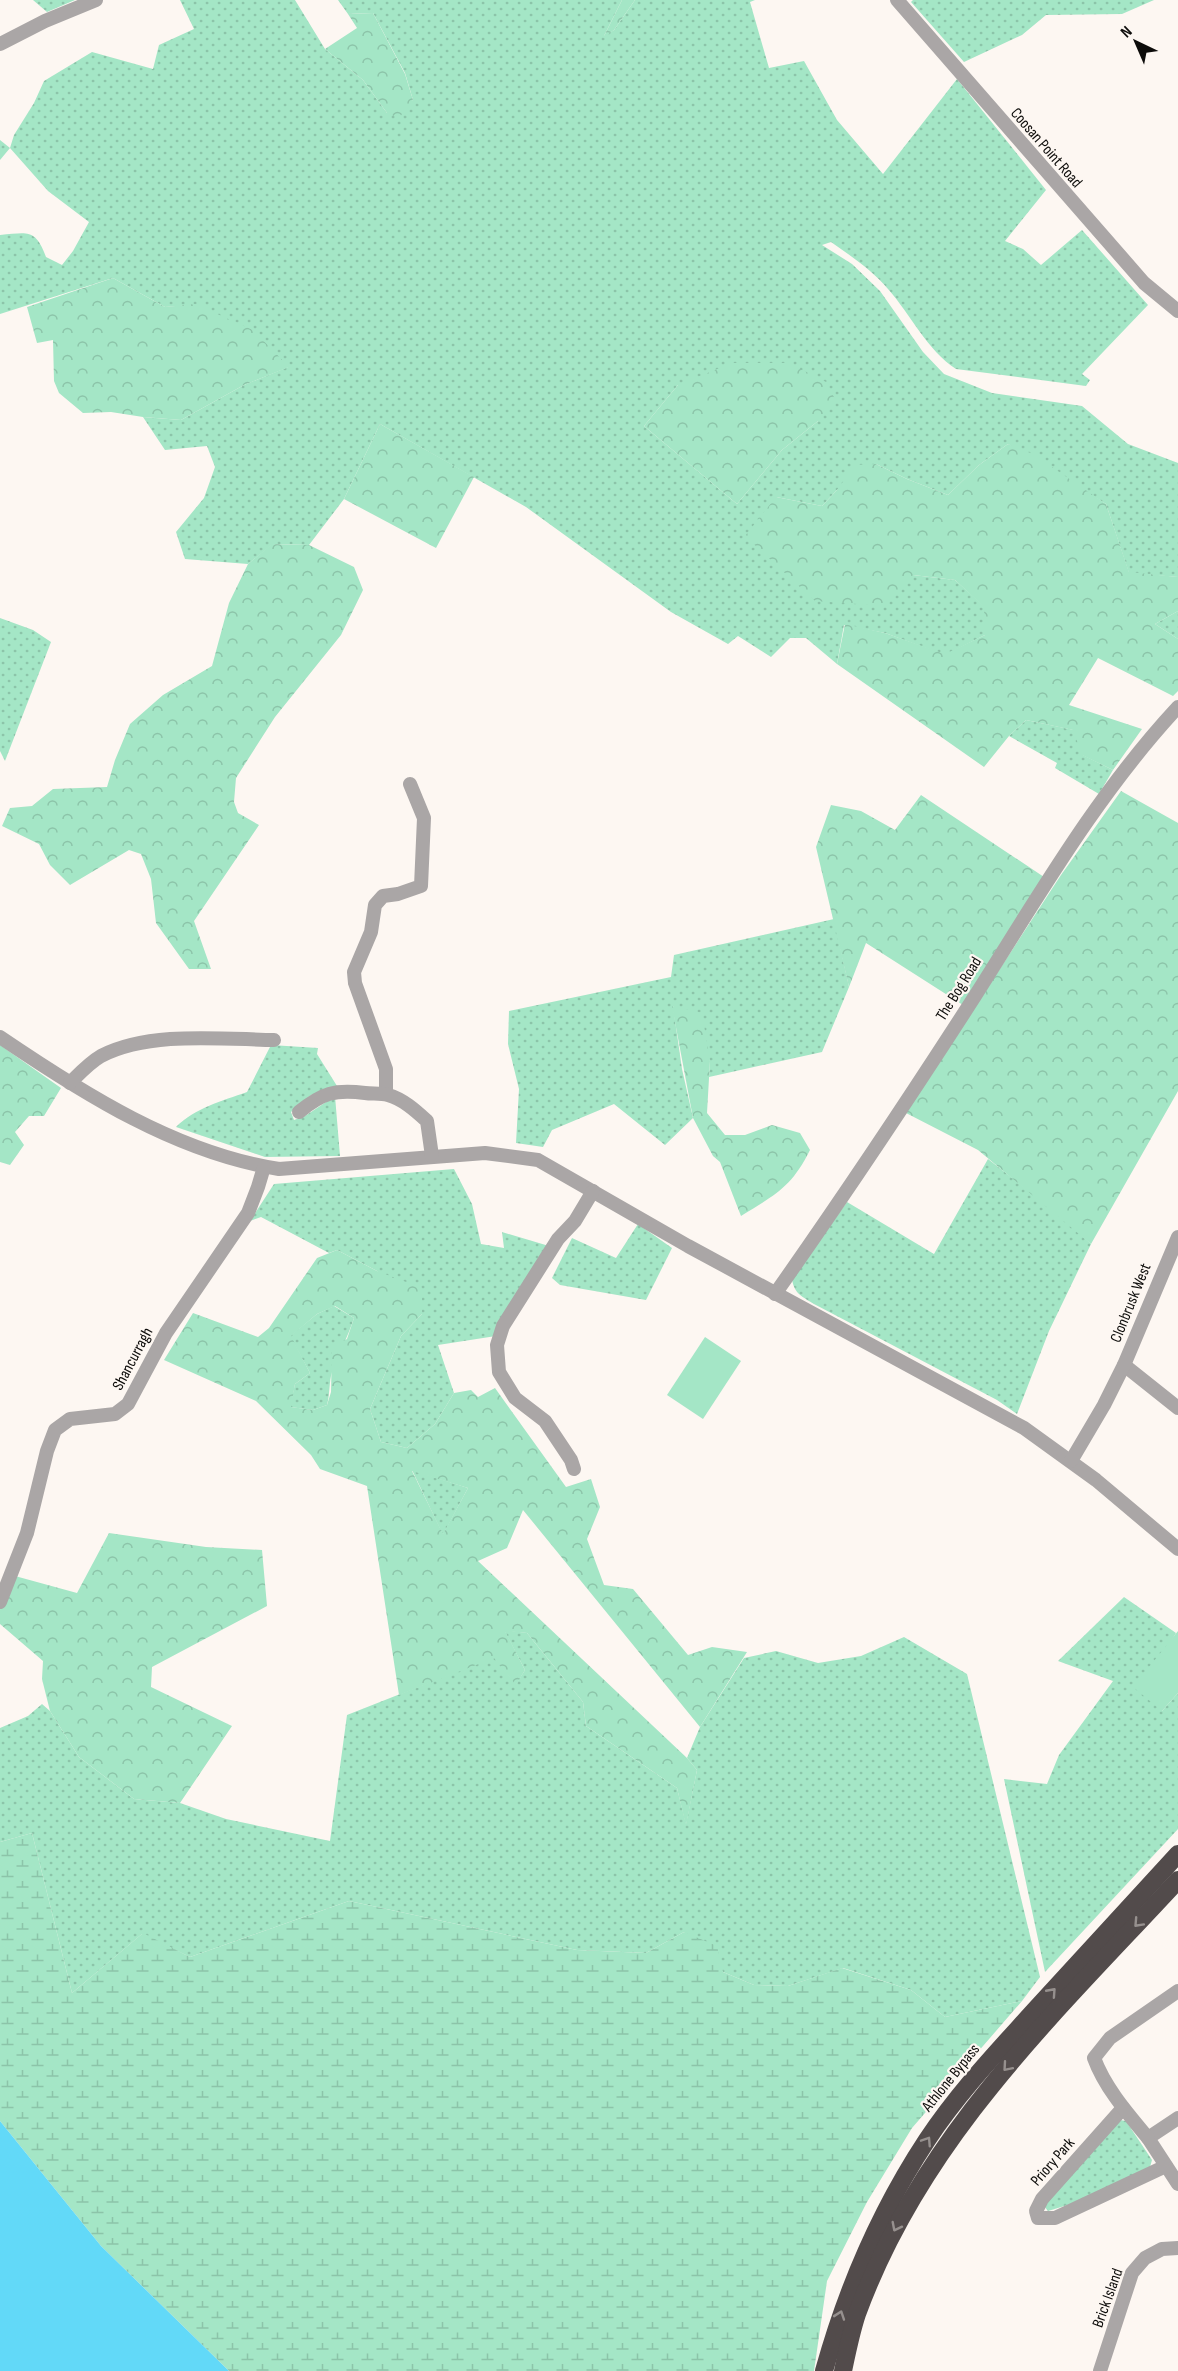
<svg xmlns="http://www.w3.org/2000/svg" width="1178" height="2371" font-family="'Sofia Sans Condensed',sans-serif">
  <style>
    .green { fill: url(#green-dots); fill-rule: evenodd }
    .forest { fill: url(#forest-crowns); fill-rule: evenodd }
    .wetland { fill: url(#wetland-marsh) }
    .pitch { fill: #a4e6c6 }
    .water { fill: #62d9f8 }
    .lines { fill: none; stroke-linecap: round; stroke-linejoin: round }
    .minor { stroke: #aaa6a6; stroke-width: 14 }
    .highway { stroke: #524b4b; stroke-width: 18 }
    .oneway { stroke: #96908e }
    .labels { text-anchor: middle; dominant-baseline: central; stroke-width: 4.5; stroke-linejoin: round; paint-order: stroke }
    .street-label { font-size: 16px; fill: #0d0c0a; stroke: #fdf7f2 }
  </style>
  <defs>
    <pattern id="green-dots" width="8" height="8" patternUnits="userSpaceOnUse" patternTransform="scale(1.5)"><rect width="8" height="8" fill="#a4e6c6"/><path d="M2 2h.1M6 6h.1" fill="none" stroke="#8cc4a9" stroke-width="1.8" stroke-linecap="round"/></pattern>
    <pattern id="forest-crowns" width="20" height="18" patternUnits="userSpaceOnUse" patternTransform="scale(1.5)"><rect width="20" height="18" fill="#a4e6c6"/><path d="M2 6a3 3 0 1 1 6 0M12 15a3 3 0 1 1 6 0" fill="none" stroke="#8cc4a9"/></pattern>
    <pattern id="wetland-marsh" width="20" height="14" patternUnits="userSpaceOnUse" patternTransform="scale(1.5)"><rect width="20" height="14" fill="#a4e6c6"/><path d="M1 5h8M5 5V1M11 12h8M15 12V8" fill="none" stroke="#8cc4a9"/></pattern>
  </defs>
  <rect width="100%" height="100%" fill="#fdf7f2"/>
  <g class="green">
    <path d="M33,0H75L47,12Z"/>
    <path d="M180,0H295L325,49L363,80L387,113L413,100L405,73L373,13L348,14L338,0H622L604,36L614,30L635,0H755L750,2L769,68L804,61L837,120L883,174L957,79L1046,190L1005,241L1023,249L1041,265L1082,230L1148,305L1082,374L1090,380L1086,386L956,369C927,350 911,315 888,289C872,270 851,256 831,242L822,245L852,264L880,291L923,352L944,374L992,393L1082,406L1128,444L1178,463V577L1129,573L1106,504L1008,444L979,465L948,495L907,479L876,464L837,490L822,506L776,497L913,575L955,580L985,607V635L945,655L885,633L844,625L837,664L806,638H790L771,657L738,636L728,644L671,612L526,507L380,424L344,499L309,545L273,544L248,564L185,559L176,532L204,498L215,467L207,446L165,450L143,417L181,420L244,385L288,367L195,305L165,307L113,278L0,314V235C28,233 35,228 46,257L62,265L73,251L89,222L48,191L10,148L0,160V140L10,148L14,135L34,103L44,81L92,52L153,69L159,45L194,29ZM678,385L818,421L782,450L737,504L644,426Z"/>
    <path d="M913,0H1154L1122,14L1046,15L1022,35L964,62L911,2Z"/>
    <path d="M1178,611V639L1155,624Z"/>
    <path d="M0,618L33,630L51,642L5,761L0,751Z"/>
    <path d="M1026,720L1074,730L1083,755L1113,770L1099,794L1055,768L1057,763L1009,736Z"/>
    <path d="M834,919L849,987L822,1052L709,1077L710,1061L673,1006L682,1069L693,1118L665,1145L614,1104L552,1130L543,1147L516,1143L519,1089L508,1044L509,1011L671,977L674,955Z"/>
    <path d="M271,1045L318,1048L317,1054L337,1086L311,1095L291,1112L294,1120L305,1116L335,1096L340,1156L265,1157L176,1127C195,1108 222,1101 247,1092Z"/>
    <path d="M988,1159L1062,1217L1091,1244L1049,1331L1017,1414L997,1400L814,1304C803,1297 794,1294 792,1279L847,1202L934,1254Z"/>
    <path d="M454,1169L472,1204L481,1244L504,1248L502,1232L549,1246L496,1336L438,1345L454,1393L435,1424L407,1448L381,1442L370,1409L401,1336L422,1314L377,1271L337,1250L329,1253L261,1217L250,1221L274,1184Z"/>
    <path d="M638,1224L672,1248L646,1300L560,1285L552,1278L572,1238L616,1258Z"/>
    <path d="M334,1306L354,1318C348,1337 338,1354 332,1372C329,1381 330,1394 327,1405L313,1410L290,1407L295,1384L310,1373L290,1336L317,1314Z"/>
    <path d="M412,1470L468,1488L443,1535Z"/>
    <path d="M1124,1597L1176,1633L1170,1643L1162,1711L1178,1693V1829L1045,1972L1004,1779L1047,1784L1059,1755L1113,1681L1058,1661Z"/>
    <path d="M504,1630L527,1633L583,1702L586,1726L677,1788L686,1824L697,1770L687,1758L700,1727L744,1658L776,1651L818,1663L861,1656L904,1637L967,1674L1040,1977L1022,2001L945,2017L911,1990L843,1968L788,1986L754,1985L723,1972L684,1932L646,1953L577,1950L349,1901L190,1957L142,1934L72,1993L32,1833L0,1842V1728L28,1716L42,1704L50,1711L79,1757L134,1799L180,1803L226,1819L330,1841L347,1715L494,1657L516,1684L525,1670Z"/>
    <path d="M1120,2120L1126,2121L1152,2160L1150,2167L1071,2204L1048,2211L1044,2206Z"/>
  </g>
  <g class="forest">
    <path d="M622,0H635L614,30L603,38Z"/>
    <path d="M373,13L405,74L413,100L399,118L387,113L363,80L325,49L357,28L348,14Z"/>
    <path d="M113,278L165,307L195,304L253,330L289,367L244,385L181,420L143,417L111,412L83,413L59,393L54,381L53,340L37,343L27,307Z"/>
    <path d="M732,363H789L826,382L836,401L818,421L782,450L737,504L644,426L678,385Z"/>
    <path d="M380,424L474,477L436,548L344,499Z"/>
    <path d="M1008,444L1033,454L1106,504L1129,572L1178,577V611L1155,624L1178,639V691L1173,696L1098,658L1069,705L1142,729L1113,770L1082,755L1073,730L1026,720L1009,736L984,767L837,664L845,624L885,633L945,654L985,635L984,607L955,580L913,575L886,606L815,601L745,536L776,497L822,506L837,490L855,465L876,464L907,479L948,495L979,465Z"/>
    <path d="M272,544L309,545L354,567L363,590L341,635L275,717L236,778L234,802L238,813L259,825L194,921L211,969H189L156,923L151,879L141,854L129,850L70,885L50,865L39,844L2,826L10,808L32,806L53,789L107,787L115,760L130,724L163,695L212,666L229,603L248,564Z"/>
    <path d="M1121,791L1178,823V1091L1091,1244L978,1150L906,1113L1061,875Z"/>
    <path d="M921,795L1044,877L963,1005L866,943L849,987L816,847L831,805L861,811L895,830Z"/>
    <path d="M672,1006L702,1013L710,1061L707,1113L725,1135H745L772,1125L800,1133L810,1150C791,1188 776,1194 741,1216L720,1162L713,1156L693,1118Z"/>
    <path d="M0,1045L61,1088L44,1116H29L15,1132L24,1145L10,1165L0,1162Z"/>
    <path d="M337,1250L377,1271L422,1288V1314L401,1336L370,1409L381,1442L407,1448L435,1424L454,1393L471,1390L478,1397L495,1388L566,1487L591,1479L600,1507L587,1539L604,1585L633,1589L688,1655L712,1647L747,1652L700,1727L523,1510L507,1548L478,1561L687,1758L697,1770L686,1826L677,1788L586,1726L583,1702L527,1633L505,1631L525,1670L516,1685L494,1658L399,1695L367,1486L320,1469L311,1455L256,1401L164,1360L193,1313L258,1337L269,1328L317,1258ZM335,1306L354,1318L347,1339L332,1347L331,1392L327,1405L313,1410L291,1407L295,1384L310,1373L291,1336L317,1314ZM412,1471L468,1488L443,1534Z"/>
    <path d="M109,1533L206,1547L262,1550L267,1606L152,1667L151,1687L232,1726L180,1803L134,1799L79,1757L50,1711L42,1679L43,1661L0,1624V1608L15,1576L77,1593Z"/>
  </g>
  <path class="wetland" d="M32,1833L72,1993L143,1933L190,1957L349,1901L577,1950L646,1953L684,1932L717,1946L723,1972L754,1985L788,1986L842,1968L911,1990L945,2017L1022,2001L912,2128L867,2202L827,2281L814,2371H229L101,2246L0,2121V1842Z"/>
  <g class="pitch">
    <path d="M705,1337L741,1361L703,1419L667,1395Z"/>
    <path d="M1178,1631V1693L1162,1711L1133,1687Z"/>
  </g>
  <path class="water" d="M0,2121L101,2246L229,2371H0Z"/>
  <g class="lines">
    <g class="minor">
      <path d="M897,0L1144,283L1178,311"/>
      <path d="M0,44L45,21L96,0"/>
      <path d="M0,1037C84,1094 177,1153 279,1169L485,1153L538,1160L688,1246L1024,1428L1096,1480L1178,1549"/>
      <path d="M70,1083C80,1073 89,1063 101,1056C149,1031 220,1039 274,1040"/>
      <path d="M386,1094V1069L355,983L354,972L371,932L375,905L383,896L398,894L421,886L424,818L410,784"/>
      <path d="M299,1112C322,1093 335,1089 365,1093C372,1094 381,1093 388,1095C403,1099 416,1111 427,1121L432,1156"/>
      <path d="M775,1294C844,1196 910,1097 975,996C1038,897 1097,794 1178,707"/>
      <path d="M1124,1365L1178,1408"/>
      <path d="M1071,1461L1104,1405L1124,1365L1178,1237"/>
      <path d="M574,1469L571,1460L545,1421L515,1398L499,1372L497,1345L503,1326L558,1239L575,1221L593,1191"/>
      <path d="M0,1602L27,1533L47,1451L55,1430L70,1419L115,1414L128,1404L166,1333L248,1213L258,1187L264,1167"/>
      <path d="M1123,2108L1042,2199L1036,2211L1038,2218H1055L1166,2166"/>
      <path d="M1178,2118L1148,2138L1178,2184"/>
      <path d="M1148,2138C1128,2114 1105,2088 1094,2058L1110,2038L1178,1991"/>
      <path d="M1100,2371L1132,2273L1145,2258L1162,2249L1178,2248"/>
    </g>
    <g class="highway">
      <path d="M824,2371C847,2288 879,2213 927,2140C958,2093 997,2052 1034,2011C1082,1959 1130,1906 1178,1854"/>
      <path d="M843,2371C847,2352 851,2332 857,2314C921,2138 1054,2014 1178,1880"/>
    </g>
  </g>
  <defs><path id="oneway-chevron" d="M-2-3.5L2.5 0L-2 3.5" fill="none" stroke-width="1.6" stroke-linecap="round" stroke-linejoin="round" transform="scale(1.5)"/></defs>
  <g class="oneway">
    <use href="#oneway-chevron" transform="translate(1138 1923) rotate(133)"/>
    <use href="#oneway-chevron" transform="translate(1052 1992) rotate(-48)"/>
    <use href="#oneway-chevron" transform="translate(1007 2067) rotate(131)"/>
    <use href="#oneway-chevron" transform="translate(927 2141) rotate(-57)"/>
    <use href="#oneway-chevron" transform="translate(896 2227) rotate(117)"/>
    <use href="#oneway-chevron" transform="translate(840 2315) rotate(-71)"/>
  </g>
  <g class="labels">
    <g class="street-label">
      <text transform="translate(1046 148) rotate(49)">Coosan Point Road</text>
      <text transform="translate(959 989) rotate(-58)">The Bog Road</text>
      <text transform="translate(1131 1303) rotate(-68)">Clonbrusk West</text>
      <text transform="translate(133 1359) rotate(-62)">Shancurragh</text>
      <text transform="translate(951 2078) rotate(-51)">Athlone Bypass</text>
      <text transform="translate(1053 2162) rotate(-49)">Priory Park</text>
      <text transform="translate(1108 2298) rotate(-70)">Brick Island</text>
    </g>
  </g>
  <g transform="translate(1136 42) rotate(316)" stroke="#fdf7f2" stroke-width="4.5" paint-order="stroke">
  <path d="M0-4.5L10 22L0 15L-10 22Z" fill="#0d0c0a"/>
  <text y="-9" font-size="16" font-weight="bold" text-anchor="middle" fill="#0d0c0a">N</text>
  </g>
</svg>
